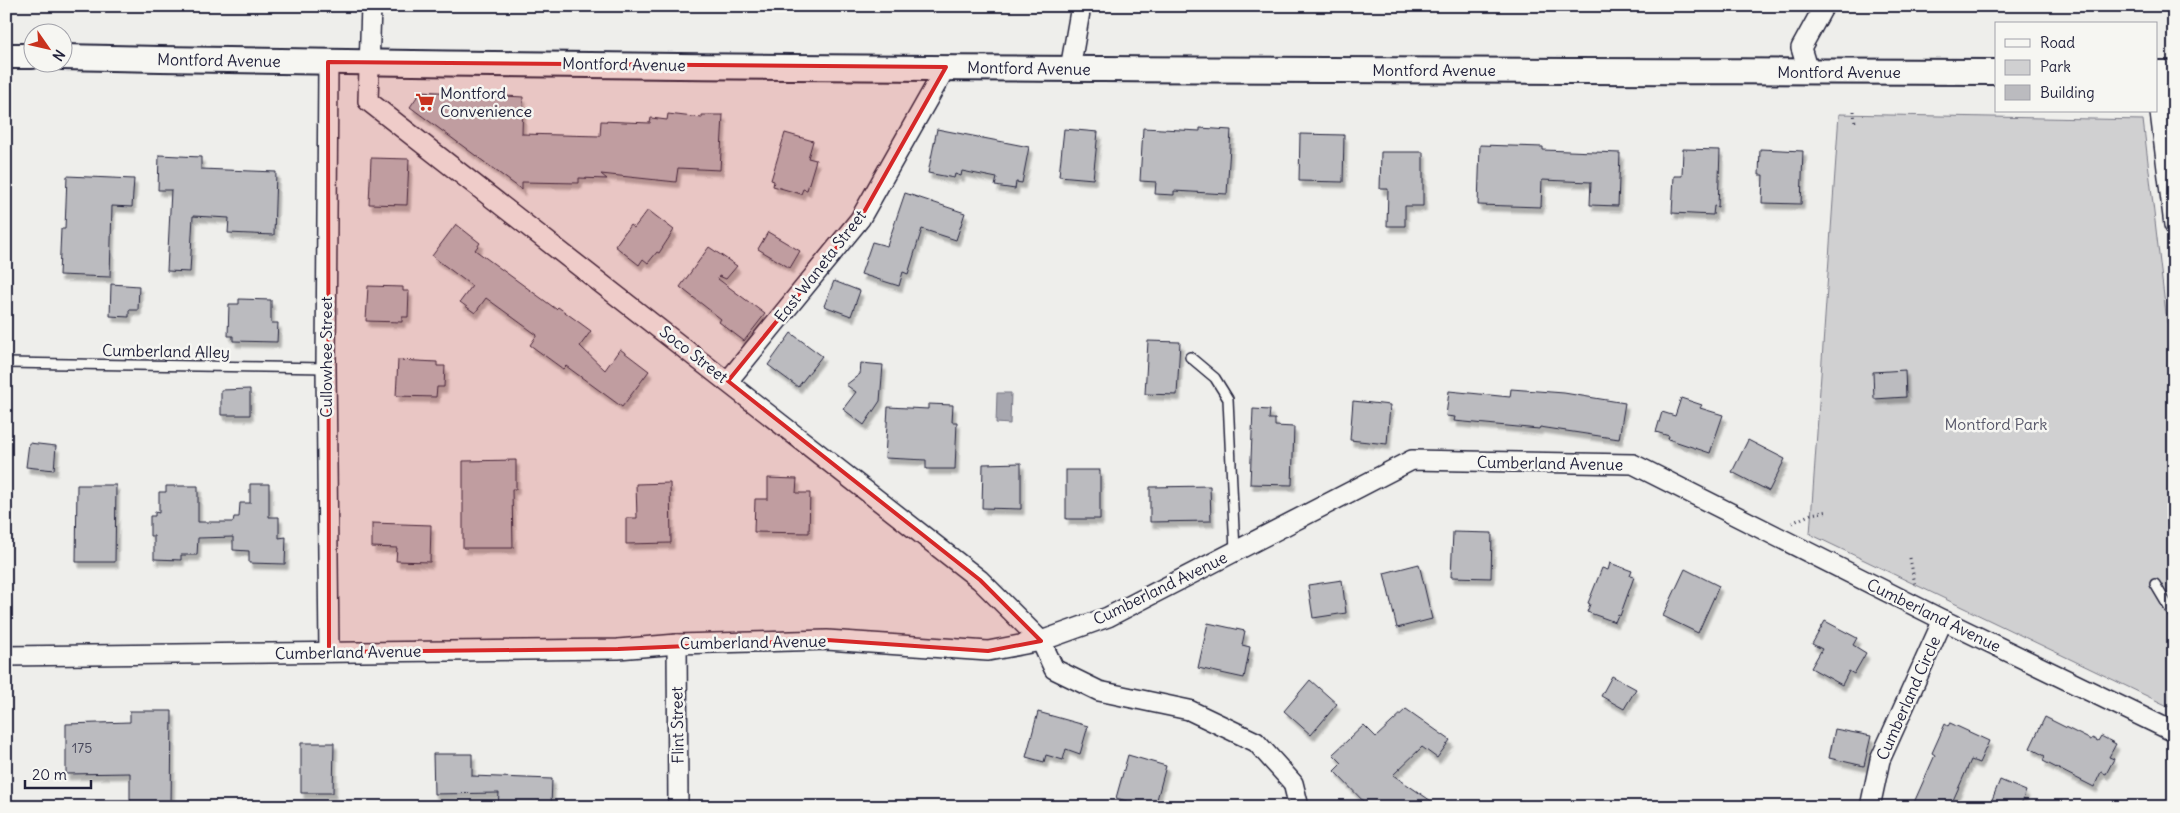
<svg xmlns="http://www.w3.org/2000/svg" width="2180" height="813" font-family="Delius,sans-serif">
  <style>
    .green { fill: #d0d0d1; stroke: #797986 }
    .water { fill: #a7a7af; stroke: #727281 }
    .building { fill: #bbbbbf; stroke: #22223b; filter: url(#shadow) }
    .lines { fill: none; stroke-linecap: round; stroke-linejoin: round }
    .service-casing { stroke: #22223b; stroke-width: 12 }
    .minor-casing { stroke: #22223b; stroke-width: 22 }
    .tertiary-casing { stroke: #22223b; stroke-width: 28 }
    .path { stroke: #22223b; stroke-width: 3; stroke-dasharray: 1 4; stroke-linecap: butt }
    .service { stroke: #f6f6f2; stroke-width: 9 }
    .minor { stroke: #f6f6f2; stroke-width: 19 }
    .tertiary { stroke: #f6f6f2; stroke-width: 24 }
    .marked { fill: #d62828; fill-opacity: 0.2; stroke: #d62828; stroke-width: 4; stroke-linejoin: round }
    .labels { text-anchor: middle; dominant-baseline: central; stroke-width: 5; stroke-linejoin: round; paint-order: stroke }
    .number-label { font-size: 14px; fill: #48485c }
    .street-label { font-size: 16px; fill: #22223b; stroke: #f6f6f2 }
    .poi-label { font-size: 16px; fill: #22223b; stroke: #f6f6f2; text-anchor: start }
    .park-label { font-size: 16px; fill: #565668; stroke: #f6f6f2 }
  </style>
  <defs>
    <filter id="shadow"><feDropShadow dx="3" dy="5.5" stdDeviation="1" flood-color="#0004"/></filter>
  </defs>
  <rect width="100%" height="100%" fill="#eeeeeb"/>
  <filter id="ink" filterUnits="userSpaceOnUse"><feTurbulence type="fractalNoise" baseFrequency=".02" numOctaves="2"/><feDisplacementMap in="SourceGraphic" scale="10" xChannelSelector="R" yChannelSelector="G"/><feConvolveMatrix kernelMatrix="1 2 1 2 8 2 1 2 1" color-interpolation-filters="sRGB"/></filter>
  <g filter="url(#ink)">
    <path class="green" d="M1839,114L2143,120L2167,322L2174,337V709L1810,534Z"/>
    <path class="water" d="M997,393H1011L1010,424L996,423Z"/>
    <g class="building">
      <path d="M421,91L523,97L522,134L600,136L601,121L650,123L651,118L667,120L668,114L702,118V115H723L720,170L678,168L676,182L601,174L607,179L579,178V183L522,182V190L410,107Z"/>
      <path d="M1143,128L1200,131V128L1231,130L1227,194L1174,191V195L1155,194L1156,182L1140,181Z"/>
      <path d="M937,129L1029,147L1022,183L1016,182L1015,189L995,186L997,178L962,171L961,176L955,174L954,178L928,173Z"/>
      <path d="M1064,129L1098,132L1093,179L1059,176Z"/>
      <path d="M785,133L813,141L808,158L816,160L807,190L803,189L801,194L773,186L774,181L771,180Z"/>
      <path d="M1300,134L1344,135L1343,182L1299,181Z"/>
      <path d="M1480,145L1543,147V150L1620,153L1618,206L1590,205L1591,182L1542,180L1541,207L1478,205Z"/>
      <path d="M1683,149L1720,150L1718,207L1714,206L1713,215L1672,213L1674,176H1682Z"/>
      <path d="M1760,149L1803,151L1801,204L1762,203L1763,175H1759Z"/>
      <path d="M1381,152H1423V206H1405V226H1387L1388,189H1380Z"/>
      <path d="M159,155L201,157V169L276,172L274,235L228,233L229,218L193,216L190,272L167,271L171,190H158Z"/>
      <path d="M371,158L409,159L407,205L369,204Z"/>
      <path d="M67,176L134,179L132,207L112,206L110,277L59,275L61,229H65Z"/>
      <path d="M905,193L965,213L956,240L922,229L908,274L903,272L899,286L861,274L872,242L887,246Z"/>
      <path d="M648,210L674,230L659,253L657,252L648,263L643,259L639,265L615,246L630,225L634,228Z"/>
      <path d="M456,224L480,243L475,250L556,309L558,307L591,331L580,346L605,370L620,349L649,371L622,407L566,366L563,369L530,345L537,335L486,298L475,313L460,302L472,286L432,256Z"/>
      <path d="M768,232L800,251L790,268L758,249Z"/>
      <path d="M709,247L737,266L726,279L719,276L718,279L765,314L744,341L719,322L721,319L680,287Z"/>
      <path d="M834,281L860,291L851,316L824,306Z"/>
      <path d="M111,284L139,286L138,310H129V317L110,316Z"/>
      <path d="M368,286L403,287V291H409L408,317H402V322L366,321Z"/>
      <path d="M239,299L271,300V323H278L277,342L233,341V336H228L229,304H239Z"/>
      <path d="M791,333L822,356L798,387L768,365Z"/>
      <path d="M1148,341L1180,342L1177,395L1145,394Z"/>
      <path d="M398,360L437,362V366H445L444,387H437L436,397L396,396Z"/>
      <path d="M861,363L883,365L880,401L864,425L843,409L856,392L846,385L860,374Z"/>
      <path d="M1905,370L1906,397L1874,399L1873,372Z"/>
      <path d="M250,389V415H221V390Z"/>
      <path d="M1511,389L1564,393L1625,403L1619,439L1540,427L1539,429L1454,421L1455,417L1446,416L1449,391L1510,397Z"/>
      <path d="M1681,398L1702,405L1700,408L1723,415L1710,453L1668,439L1669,436L1656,432L1662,412L1675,416Z"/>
      <path d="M1353,401L1390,405L1387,444L1350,440Z"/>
      <path d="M928,404L953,405L952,422H957L955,469H926V460L885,458L888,407L928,409Z"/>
      <path d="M1253,409L1270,410L1269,419H1275V426L1294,427L1292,485L1250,484Z"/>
      <path d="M1748,440L1785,459L1769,491L1732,472Z"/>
      <path d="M29,443L56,446L54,470L26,467Z"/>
      <path d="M516,460V489H512L513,548H463V461Z"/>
      <path d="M1021,463V509L982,508L983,464Z"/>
      <rect x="1066" y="470" width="34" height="49"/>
      <path d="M768,478L797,479L796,493H810L809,533L754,532L755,499H768Z"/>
      <path d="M670,483L671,543L626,544V518H637L636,484Z"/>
      <path d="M250,484H269V517H279V538L286,537L285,564L249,563V551L233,550V537L198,538L197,555H181V560L154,559V536H150V516H155V512L159,513V492H166V486H198V522H233L234,517H239L240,503H250Z"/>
      <path d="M77,485H116L115,562H76Z"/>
      <path d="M1210,486L1211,521L1150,522V487Z"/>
      <path d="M372,523L431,525L430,562L396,561L397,548L372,547Z"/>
      <path d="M1453,532L1492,533L1491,578L1451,577Z"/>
      <path d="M1610,563L1632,571L1630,576L1634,577L1620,616L1618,615L1615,622L1587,612L1590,604L1588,603L1602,568L1608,570Z"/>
      <path d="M1419,564L1432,619L1397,628L1384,573Z"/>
      <path d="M1685,569L1719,586L1698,633L1663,616Z"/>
      <path d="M1342,580L1346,613L1313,618L1308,585Z"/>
      <path d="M1825,621L1857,638L1853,645L1866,653L1854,674L1849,671L1842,685L1811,668L1822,649L1812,644Z"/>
      <path d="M1208,623L1245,631L1242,645L1250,647L1244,678L1198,668Z"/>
      <path d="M1612,676L1636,689L1624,709L1601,696Z"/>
      <path d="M1310,680L1337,704L1311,735L1284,711Z"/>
      <path d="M1406,709L1450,740L1437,758L1422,747L1393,775L1440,807H1369L1334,771L1342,763L1333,754L1364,725L1376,737Z"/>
      <path d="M130,711H172L171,807H130V773L66,774V724L130,722Z"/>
      <path d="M1038,712L1088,726L1080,754L1066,749L1063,760L1046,755L1044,762L1026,757Z"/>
      <path d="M2045,717L2091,740L2092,738L2098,741L2101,736L2116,744L2109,757L2114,759L2106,774L2101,772L2094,787L2043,761L2045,756L2030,748Z"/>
      <path d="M1950,723L1989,741L1979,763L1971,760L1950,807H1912L1935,755L1932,753L1945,724L1948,726Z"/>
      <path d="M1835,729L1871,736L1864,766L1829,758Z"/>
      <path d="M301,743H334L333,793H301Z"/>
      <path d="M433,754H472V776L552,779L551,807H498L499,793L434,794Z"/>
      <path d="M1128,755L1166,766L1155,807H1148L1116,798Z"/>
      <path d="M2000,780L2026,791L2020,807H1989Z"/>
    </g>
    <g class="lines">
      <g class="service-casing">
        <g id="service">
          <path d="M1190,357L1215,378L1228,399L1235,551"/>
          <path d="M6,363L326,368"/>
          <path d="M2155,584L2174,616"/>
        </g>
      </g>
      <g class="minor-casing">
        <g id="minor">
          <path d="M371,6L368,101L980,580L1041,641L1054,669L1099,691L1189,710L1256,742L1293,783L1299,807"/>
          <path d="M328,62L326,368L329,652"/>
          <path d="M1070,69L1081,6"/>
          <path d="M1808,71L1801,48L1824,6"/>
          <path d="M2156,80L2174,225"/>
          <path d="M728,381L860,219L946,67"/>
          <path d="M677,644L678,807"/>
          <path d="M6,656L618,649L677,644L827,640L988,651L1041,641L1108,617L1412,460L1633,464L1943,620L2174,732"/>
          <path d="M1870,807L1880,760L1943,620"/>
        </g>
      </g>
      <g class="tertiary-casing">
        <g id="tertiary">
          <path d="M6,56H32"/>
          <path d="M62,57C707,70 1352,70 1996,72"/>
          <path d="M2156,73H2174"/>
        </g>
      </g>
      <g class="path">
        <path d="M1854,111L1855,124"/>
        <path d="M1792,523L1811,514L1829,511"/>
        <path d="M1910,558L1915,584"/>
      </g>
      <use href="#service" class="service"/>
      <use href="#minor" class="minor"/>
      <use href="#tertiary" class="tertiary"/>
    </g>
  </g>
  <path class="marked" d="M328,62L946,67L860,219L728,381L980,580L1041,641L988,651L827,640L618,649L329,652Z"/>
  <defs>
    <g id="supermarket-bare" transform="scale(1.5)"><path d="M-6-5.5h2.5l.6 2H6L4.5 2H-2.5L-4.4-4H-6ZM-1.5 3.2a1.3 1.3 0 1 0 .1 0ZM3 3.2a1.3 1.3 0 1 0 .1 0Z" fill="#c8321e" stroke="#f6f6f2" stroke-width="2.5" paint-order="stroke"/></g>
  </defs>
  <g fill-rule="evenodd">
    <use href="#supermarket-bare" x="425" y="102"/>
  </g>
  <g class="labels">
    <g class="number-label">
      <text x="82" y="748">175</text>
    </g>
    <g class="street-label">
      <text transform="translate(219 60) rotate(1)">Montford Avenue</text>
      <text transform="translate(624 64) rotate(1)">Montford Avenue</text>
      <text transform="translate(1029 68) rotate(1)">Montford Avenue</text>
      <text x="1434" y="70">Montford Avenue</text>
      <text x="1839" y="72">Montford Avenue</text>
      <text transform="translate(820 266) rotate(-52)">East Waneta Street</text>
      <text transform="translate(166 351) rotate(1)">Cumberland Alley</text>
      <text transform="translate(694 354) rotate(38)">Soco Street</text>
      <text transform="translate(326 357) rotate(-90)">Cullowhee Street</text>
      <text transform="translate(1550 463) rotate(1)">Cumberland Avenue</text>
      <text transform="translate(1160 588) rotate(-26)">Cumberland Avenue</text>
      <text transform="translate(1934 615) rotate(26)">Cumberland Avenue</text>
      <text transform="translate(753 642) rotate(-1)">Cumberland Avenue</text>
      <text transform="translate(348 652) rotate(-1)">Cumberland Avenue</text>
      <text transform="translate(1908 698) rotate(-66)">Cumberland Circle</text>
      <text transform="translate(677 725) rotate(-91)">Flint Street</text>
    </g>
    <g class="poi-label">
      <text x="440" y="93">Montford<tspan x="440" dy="18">Convenience</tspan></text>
    </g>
    <g class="park-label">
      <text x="1996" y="424">Montford Park</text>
    </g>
  </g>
  <rect width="2180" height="813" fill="none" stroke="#f6f6f2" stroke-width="25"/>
  <rect x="12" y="12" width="2155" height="788" fill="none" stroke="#22223b" stroke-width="2" filter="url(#ink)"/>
  <rect x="1995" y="22" width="162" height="90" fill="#f6f6f2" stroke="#a1a1a9"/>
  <rect x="2005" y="39" width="25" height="8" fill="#f6f6f2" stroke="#a1a1a9"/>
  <text x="2040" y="48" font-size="15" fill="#22223b">Road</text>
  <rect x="2005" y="60" width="25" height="15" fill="#d0d0d1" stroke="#a1a1a9"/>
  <text x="2040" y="72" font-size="15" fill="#22223b">Park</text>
  <rect x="2005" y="85" width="25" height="15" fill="#bbbbbf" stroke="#a1a1a9"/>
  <text x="2040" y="98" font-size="15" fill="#22223b">Building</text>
  <g transform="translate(48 48) rotate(124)"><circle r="24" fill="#f6f6f2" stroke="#a1a1a9"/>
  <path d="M0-4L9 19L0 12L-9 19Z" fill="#c8321e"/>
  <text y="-8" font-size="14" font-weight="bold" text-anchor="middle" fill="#22223b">N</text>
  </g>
  <path d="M25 780v8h66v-8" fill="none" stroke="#22223b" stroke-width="2.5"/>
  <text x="32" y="780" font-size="15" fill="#22223b" stroke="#f6f6f2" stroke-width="4" paint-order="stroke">20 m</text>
</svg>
